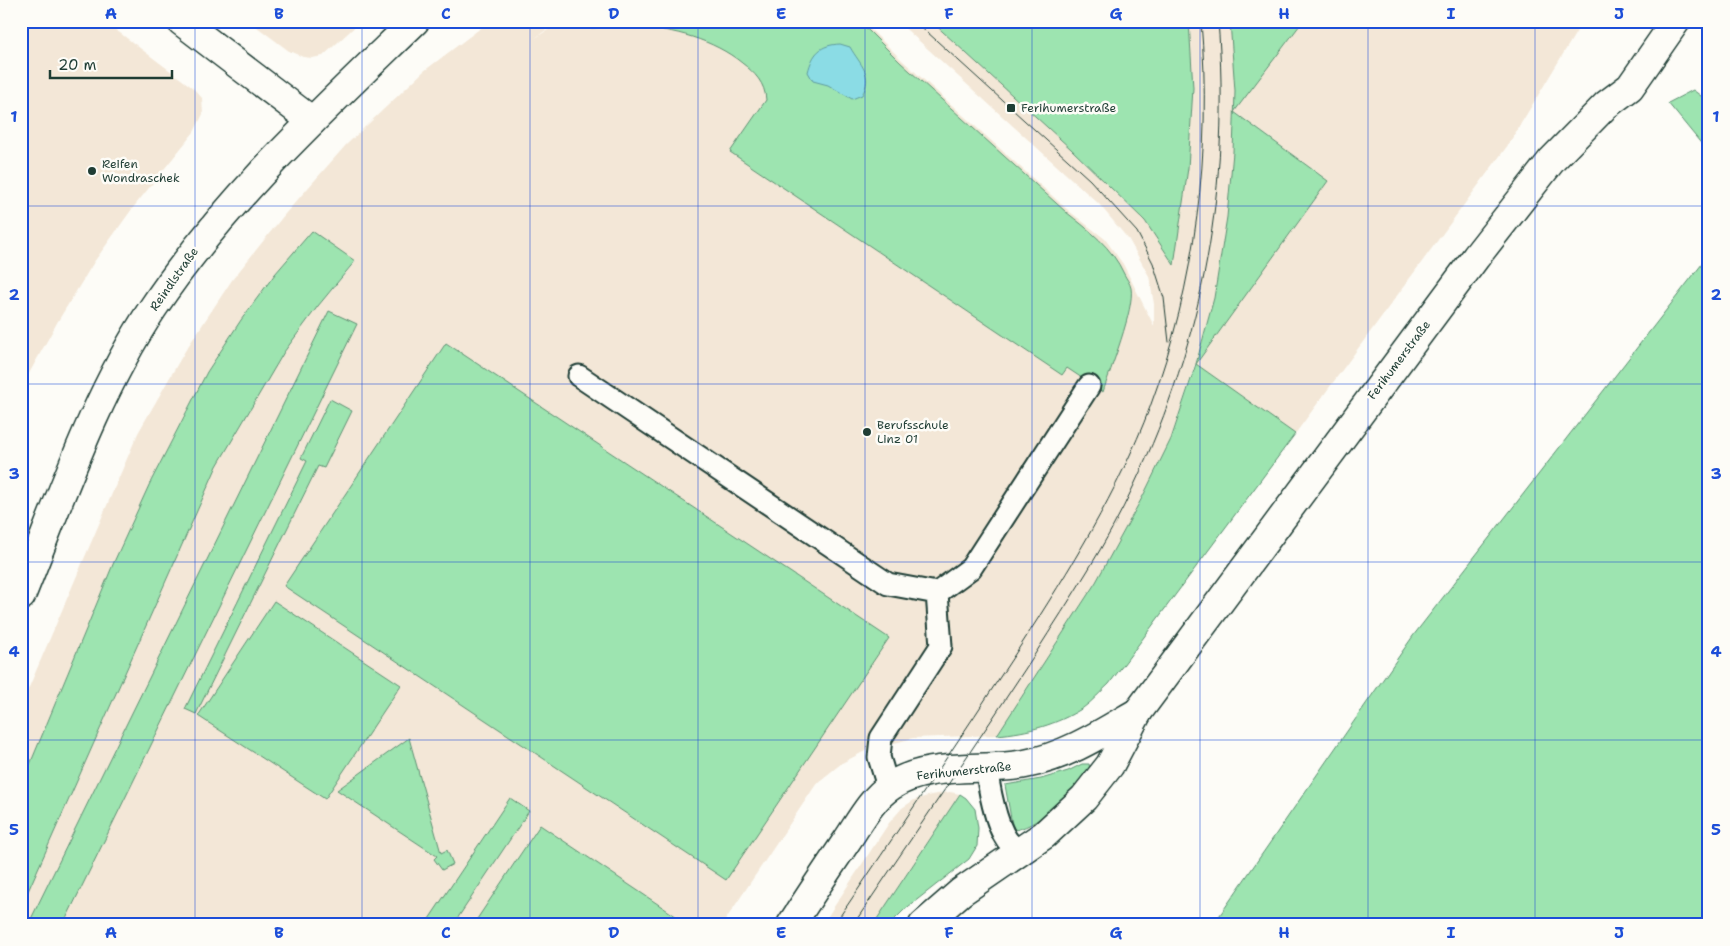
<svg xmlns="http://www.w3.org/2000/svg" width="1730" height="946" font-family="'Shantell Sans',sans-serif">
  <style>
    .built { fill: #f3e7d7; fill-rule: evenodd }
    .green { fill: #9de4b0; stroke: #5e9072 }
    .water { fill: #8bdce5; stroke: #609c9e }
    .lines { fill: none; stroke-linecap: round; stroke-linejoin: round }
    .service-casing { stroke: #1f3d34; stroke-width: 25 }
    .minor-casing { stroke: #1f3d34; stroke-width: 31 }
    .tertiary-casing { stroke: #1f3d34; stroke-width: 31 }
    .service { stroke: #fdfcf7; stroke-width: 21 }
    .minor { stroke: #fdfcf7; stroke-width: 28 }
    .tertiary { stroke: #fdfcf7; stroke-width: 28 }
    .tram { stroke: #1f3d34; stroke-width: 1 }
    .grid { fill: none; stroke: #1d4ed8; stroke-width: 1; stroke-opacity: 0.55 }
    .poi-dot { fill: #1f3d34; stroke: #fdfcf7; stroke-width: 2 }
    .labels { text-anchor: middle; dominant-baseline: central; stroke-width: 5; stroke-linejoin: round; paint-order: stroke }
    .poi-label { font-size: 12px; fill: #1f3d34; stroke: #fdfcf7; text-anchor: start }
    .street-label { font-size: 12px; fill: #1f3d34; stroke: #fdfcf7 }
    .neatline { fill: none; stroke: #1d4ed8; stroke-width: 2 }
    .grid-label { font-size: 16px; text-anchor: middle; font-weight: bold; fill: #1d4ed8 }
  </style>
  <rect width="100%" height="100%" fill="#fdfcf7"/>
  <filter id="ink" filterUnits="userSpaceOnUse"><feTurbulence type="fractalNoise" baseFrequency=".02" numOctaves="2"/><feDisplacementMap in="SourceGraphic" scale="10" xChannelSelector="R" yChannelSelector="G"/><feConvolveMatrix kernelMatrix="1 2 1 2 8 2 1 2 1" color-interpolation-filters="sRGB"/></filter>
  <g filter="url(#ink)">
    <g class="built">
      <path d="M21,21H104L193,88L202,98L203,114L194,132L132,209L94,262L58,321L21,388Z"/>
      <path d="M249,21H361L323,56L312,58L303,57L289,51Z"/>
      <path d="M490,21H547L550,27L534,39L561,21H862L903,61L1069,211L1105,239L1123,264L1154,326V304L1149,276L1129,240L1099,204L897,21H931L1071,149L1145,221L1173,264L1188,168L1193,88L1189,21H1230L1235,91L1234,111L1303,21H1583L1508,145L1295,434L1195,364L1171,439L1143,496L1096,582L997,735L913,738L865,751L842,763L817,783L722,925H21V907L217,466L284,352L318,306L355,262L312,232L275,274L241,320L207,372L150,483L114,562L21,786V706L138,433L185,351L232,280L285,214L346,145L424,71ZM1234,112L1328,181L1196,362L1214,298L1227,217L1233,152Z"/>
      <path d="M950,792L960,794L873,925H822L889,823L902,808L914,800L931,795Z"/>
    </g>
    <g class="green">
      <path d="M577,21H859L900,62L1066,212C1089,230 1112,247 1124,274C1126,278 1130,283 1131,288C1135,308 1110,370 1103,392L1067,368L1062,375L730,152L766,100C765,83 755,73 742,63C714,40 673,29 637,27C618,26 598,28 579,28Z"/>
      <path d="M931,21H1189L1193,88L1188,168L1174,265L1145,221L1071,149Z"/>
      <path d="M1230,21H1303L1234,112L1328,181L1196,364L1295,434L1109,684C1101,691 1093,701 1083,708C1056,725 1029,732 997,735L1096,582L1143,496L1171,439L1196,364L1214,298L1227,217L1233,152L1235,91Z"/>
      <path d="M1693,90L1709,102V153L1668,103Z"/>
      <path d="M312,231L355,261L318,306L284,352L217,466L21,907V786L114,562L150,483L207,372L241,320L275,274Z"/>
      <path d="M1709,255V925H1213L1413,636Z"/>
      <path d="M329,311L357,324L63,925H28Z"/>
      <path d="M446,343L889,638L726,880L284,586Z"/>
      <path d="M330,399L352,411L324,468L318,466L196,714L185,709L307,461L301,458Z"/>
      <path d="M274,601L401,685L325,799L198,716Z"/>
      <path d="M409,738L441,853L447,850L453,864L442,870L434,859L437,856L337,790Z"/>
      <path d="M1082,764H1089L1090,770C1073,791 1042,825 1015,830L1012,824L1005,785L1041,779L1068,771Z"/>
      <path d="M960,794L966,798L975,809L978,828L977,846L969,859L904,910L889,925H873Z"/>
      <path d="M510,798L529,811L453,925H425Z"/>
      <path d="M540,825L689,925H473Z"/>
    </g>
    <path class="water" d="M840,44L850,47C860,65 874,74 862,95L852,99L828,85L813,81L808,72C813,53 820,45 840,44Z"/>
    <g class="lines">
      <g class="service-casing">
        <g id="service">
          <path d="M579,376L888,584L937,593L941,646L881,738L879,757L888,787"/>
          <path d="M937,593L971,568L1089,386"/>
          <path d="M987,768C988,786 996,825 1007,840C1010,844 1014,847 1018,851"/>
        </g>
      </g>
      <g class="minor-casing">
        <g id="minor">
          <path d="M181,21L312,121"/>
          <path d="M791,925C809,897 827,870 846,842C859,823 871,799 891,786C927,761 983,772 1025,764C1067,756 1102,733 1138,712"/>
          <path d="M923,925L961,892L1044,835L1084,798L1110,765L1138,712L1476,257L1552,160L1606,105L1630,87L1676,21"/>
        </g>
      </g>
      <g class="tertiary-casing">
        <path id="tertiary" d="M21,596C60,500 95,395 153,308C225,200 322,111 415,21"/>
      </g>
      <use href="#service" class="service"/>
      <use href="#minor" class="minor"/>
      <use href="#tertiary" class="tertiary"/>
      <g class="tram">
        <path d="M915,21L1090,180L1137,232L1153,263L1164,298L1169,342"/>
        <path d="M834,925C897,832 960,739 1021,645C1070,569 1118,492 1150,407C1196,283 1212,152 1201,21"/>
        <path d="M853,925C914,834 976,745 1035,654C1070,599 1107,544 1134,485C1204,338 1231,183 1218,21"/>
      </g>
    </g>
  </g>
  <path class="grid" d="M195,21V925M362,21V925M530,21V925M698,21V925M865,21V925M1032,21V925M1200,21V925M1368,21V925M1535,21V925M21,206H1709M21,384H1709M21,562H1709M21,740H1709"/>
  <g class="poi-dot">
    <rect x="1006" y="103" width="10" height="10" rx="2.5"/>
    <circle cx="92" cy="171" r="5"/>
    <circle cx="867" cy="432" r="5"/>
  </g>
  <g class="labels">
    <g class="poi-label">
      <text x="1021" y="108">Ferihumerstraße</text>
      <text x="102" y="164">Reifen<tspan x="102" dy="14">Wondraschek</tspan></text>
      <text x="877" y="425">Berufsschule<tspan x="877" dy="14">Linz 01</tspan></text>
    </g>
    <g class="street-label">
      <text transform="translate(174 279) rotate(-55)">Reindlstraße</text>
      <text transform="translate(1399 360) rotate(-53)">Ferihumerstraße</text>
      <text transform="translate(964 771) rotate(-6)">Ferihumerstraße</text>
    </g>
  </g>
  <rect width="1730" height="946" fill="none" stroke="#fdfcf7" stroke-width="55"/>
  <path d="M50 70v8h122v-8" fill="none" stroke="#1f3d34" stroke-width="2.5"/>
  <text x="58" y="70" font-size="15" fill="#1f3d34" stroke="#fdfcf7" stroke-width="4" paint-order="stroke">20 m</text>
  <rect x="28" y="28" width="1674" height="890" class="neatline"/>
  <g class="grid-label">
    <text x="111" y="19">A</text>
    <text x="279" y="19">B</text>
    <text x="446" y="19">C</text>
    <text x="614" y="19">D</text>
    <text x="781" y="19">E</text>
    <text x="949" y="19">F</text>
    <text x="1116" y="19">G</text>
    <text x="1284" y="19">H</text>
    <text x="1451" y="19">I</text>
    <text x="1619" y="19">J</text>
    <text x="14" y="122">1</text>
    <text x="1716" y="122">1</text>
    <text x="14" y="300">2</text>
    <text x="1716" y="300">2</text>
    <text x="14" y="479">3</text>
    <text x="1716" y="479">3</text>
    <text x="14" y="657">4</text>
    <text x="1716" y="657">4</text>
    <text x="14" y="835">5</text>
    <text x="1716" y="835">5</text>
    <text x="111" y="938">A</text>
    <text x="279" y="938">B</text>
    <text x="446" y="938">C</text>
    <text x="614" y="938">D</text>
    <text x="781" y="938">E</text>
    <text x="949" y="938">F</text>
    <text x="1116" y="938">G</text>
    <text x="1284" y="938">H</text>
    <text x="1451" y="938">I</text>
    <text x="1619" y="938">J</text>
  </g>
</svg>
